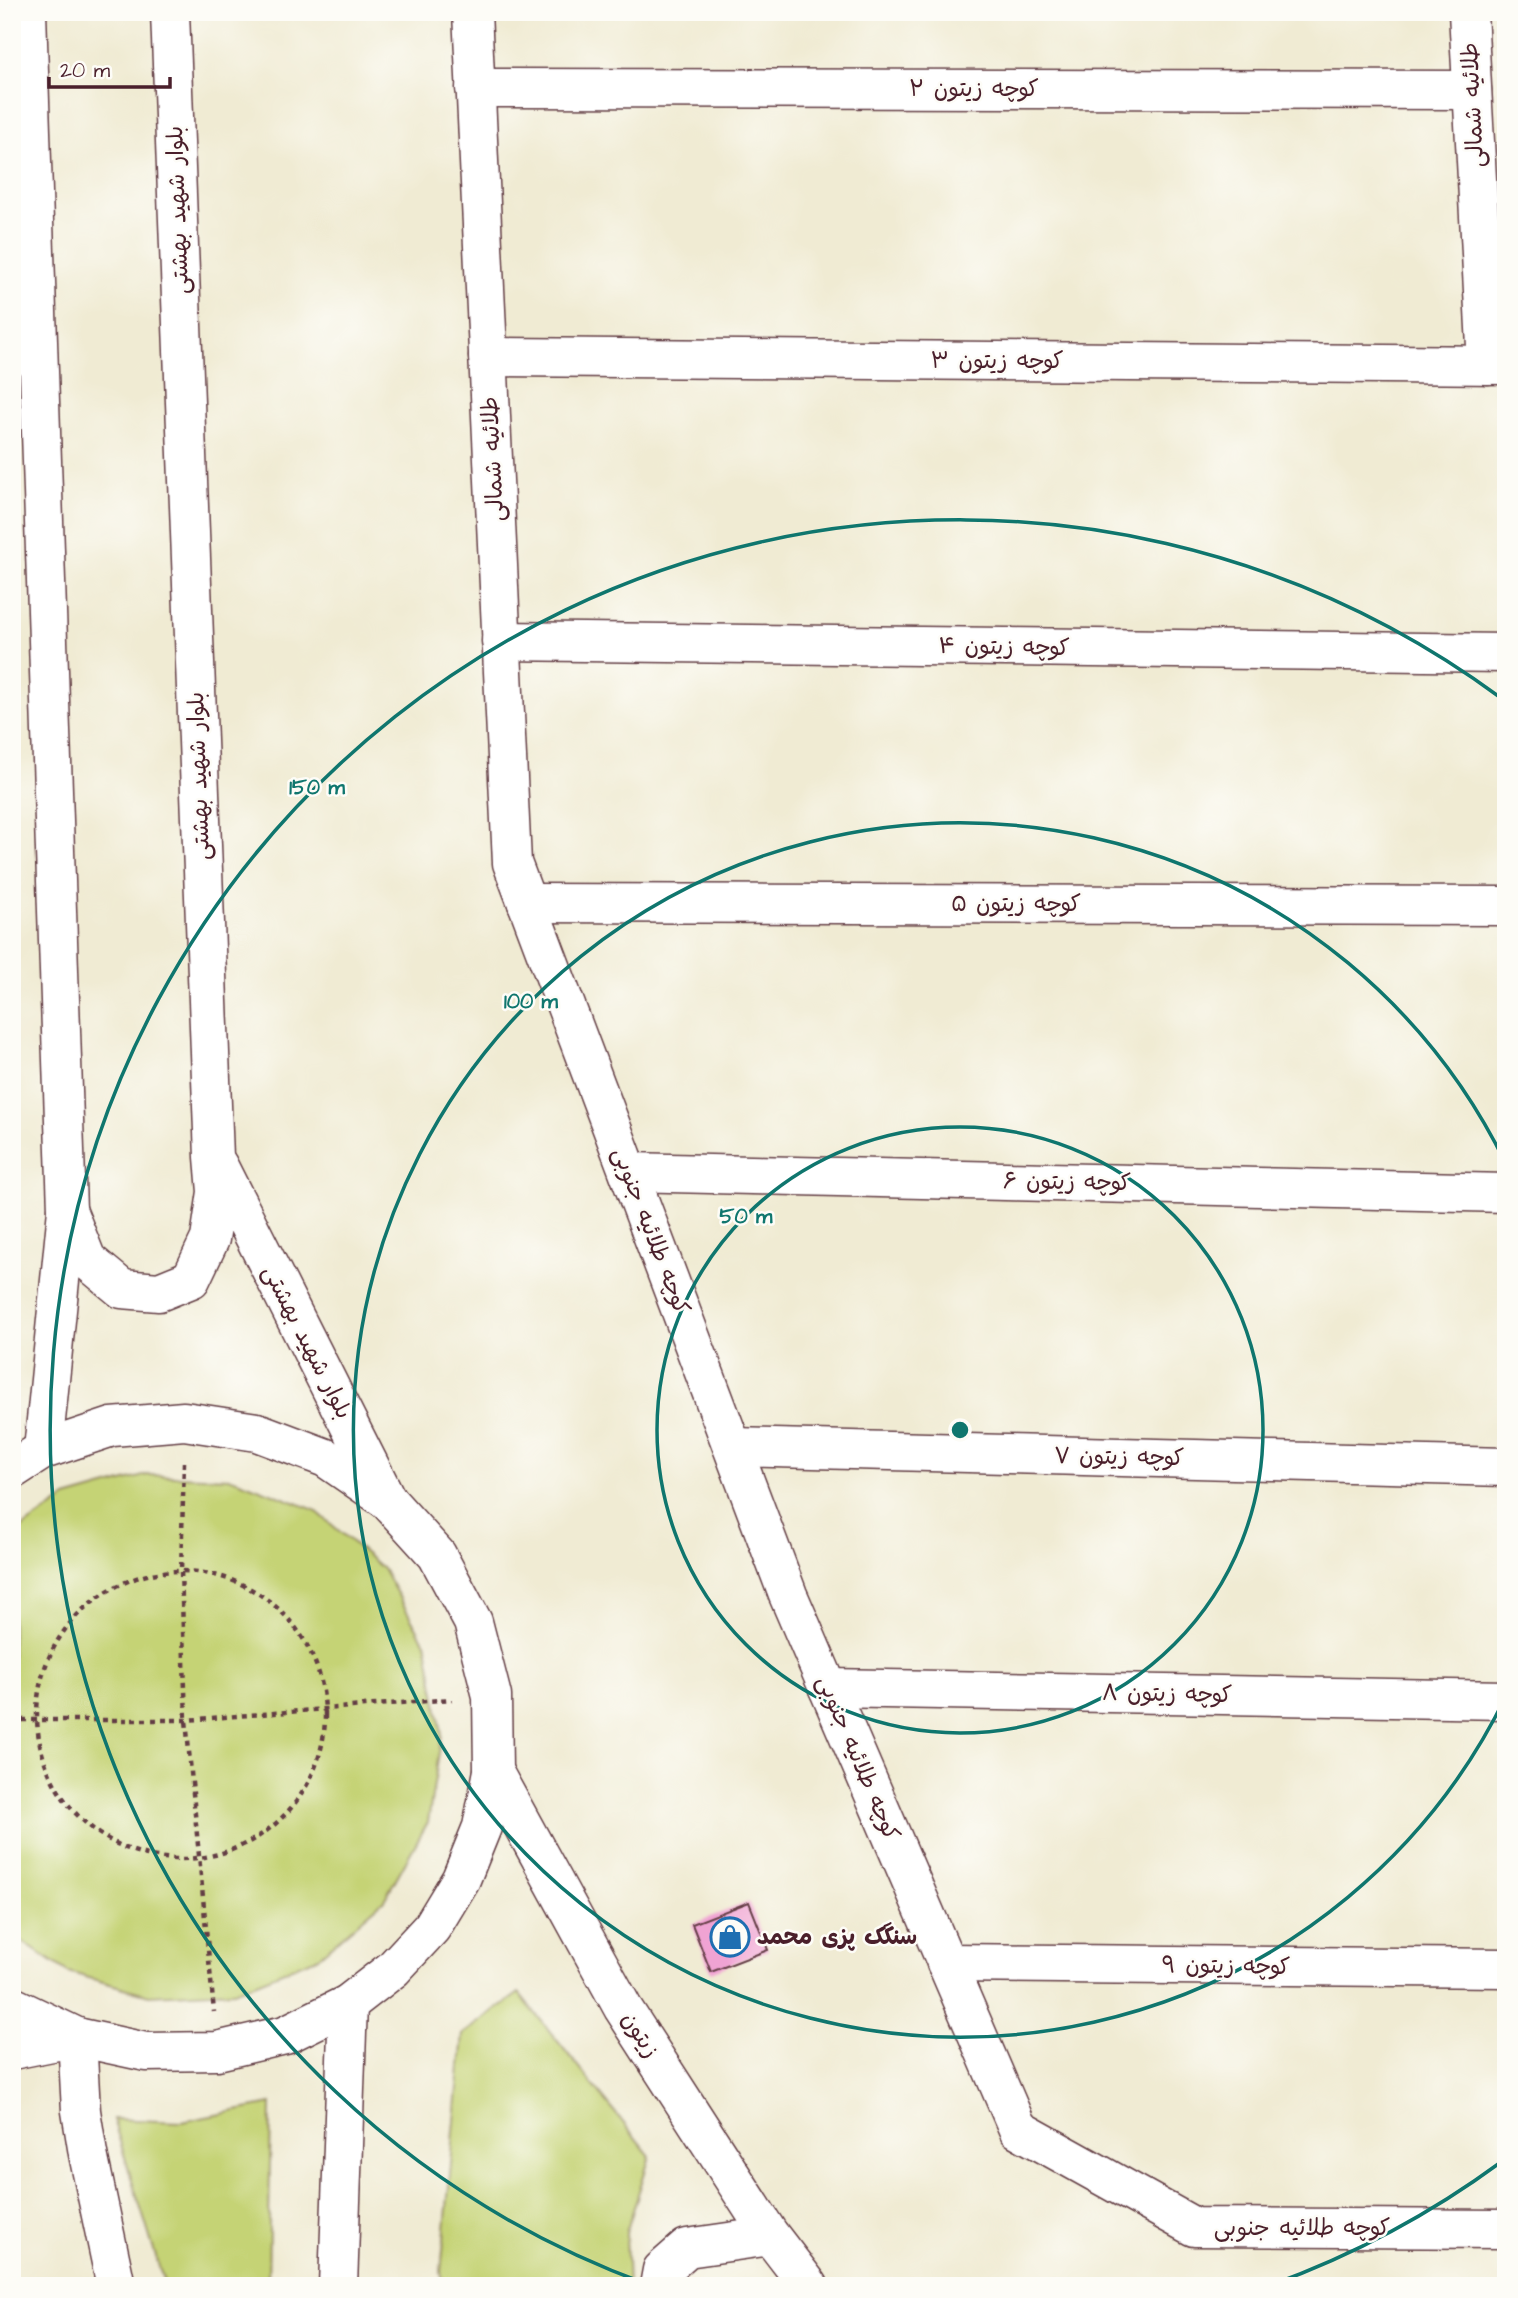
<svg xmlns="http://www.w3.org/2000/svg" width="1518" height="2298" font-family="'Architects Daughter','Playpen Sans Arabic',sans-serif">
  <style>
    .green { fill: #c5d375; stroke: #887950; stroke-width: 2 }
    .building { fill: #f0a3d3 }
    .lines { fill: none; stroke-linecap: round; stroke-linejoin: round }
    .minor-casing { stroke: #633e44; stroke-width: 41 }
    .tertiary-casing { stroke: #633e44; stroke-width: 41 }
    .secondary-casing { stroke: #633e44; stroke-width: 41 }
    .primary-casing { stroke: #633e44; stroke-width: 41 }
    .path { stroke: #633e44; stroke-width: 4.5; stroke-dasharray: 5 5; stroke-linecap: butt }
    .minor { stroke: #fff; stroke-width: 38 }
    .tertiary { stroke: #fff; stroke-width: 38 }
    .secondary { stroke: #fff; stroke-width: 38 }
    .primary { stroke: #fff; stroke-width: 38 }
    .ring { fill: none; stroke: #0f766e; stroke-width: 3.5 }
    .labels { text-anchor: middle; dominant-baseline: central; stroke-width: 5; stroke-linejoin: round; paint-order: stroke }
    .street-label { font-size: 23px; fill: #4a1f2b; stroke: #fdfcf7 }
    .poi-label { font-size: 23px; font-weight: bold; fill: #4a1f2b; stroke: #fdfcf7; text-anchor: start }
    .centre { fill: #0f766e; stroke: #fdfcf7; stroke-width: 3.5 }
    .ring-label { font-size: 21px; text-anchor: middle; font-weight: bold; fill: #0f766e; stroke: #fdfcf7; stroke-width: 5; stroke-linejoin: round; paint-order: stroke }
  </style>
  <rect width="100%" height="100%" fill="#fdfcf7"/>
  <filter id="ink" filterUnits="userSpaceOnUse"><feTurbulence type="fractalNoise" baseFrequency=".0143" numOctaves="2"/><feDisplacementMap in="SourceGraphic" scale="14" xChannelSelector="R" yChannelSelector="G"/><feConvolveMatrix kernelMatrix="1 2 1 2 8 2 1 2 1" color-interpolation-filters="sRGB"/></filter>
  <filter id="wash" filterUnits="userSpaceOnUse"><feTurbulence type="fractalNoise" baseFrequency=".00686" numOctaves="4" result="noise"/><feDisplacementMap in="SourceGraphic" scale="28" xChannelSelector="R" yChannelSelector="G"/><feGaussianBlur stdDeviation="1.57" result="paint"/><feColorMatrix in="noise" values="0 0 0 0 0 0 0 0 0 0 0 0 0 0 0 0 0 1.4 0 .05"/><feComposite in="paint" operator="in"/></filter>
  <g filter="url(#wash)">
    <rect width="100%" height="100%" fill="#f0ebd3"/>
    <g class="green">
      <path d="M147,1475L232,1478L315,1510L383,1569L427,1646L442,1734L428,1822L384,1900L317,1958L234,1991L149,1995L68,1972L12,1935V1535L66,1498Z"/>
      <path d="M519,1993L650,2156L626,2233L628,2286H548L527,2279L509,2286H444L441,2272L463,2034Z"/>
      <path d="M271,2104L268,2286H165L113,2119L181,2122Z"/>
    </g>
    <g id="blocks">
      <path class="building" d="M749,1902L768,1950L711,1972L692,1924Z"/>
    </g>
  </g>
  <g filter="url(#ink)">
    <use href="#blocks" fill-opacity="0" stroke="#633e44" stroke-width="2"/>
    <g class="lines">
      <g class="minor-casing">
        <g id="minor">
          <path d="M472,12L512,863L788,1595L1018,2129L1194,2227L1506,2229"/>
          <path d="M1468,12L1487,365"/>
          <path d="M475,88L1472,90"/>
          <path d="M488,357L1506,365"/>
          <path d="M501,641L1506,653"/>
          <path d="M527,903L1506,906"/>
          <path d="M629,1172L1506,1193"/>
          <path d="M733,1447L1506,1467"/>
          <path d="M828,1688L1506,1700"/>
          <path d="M946,1963L1506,1968"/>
        </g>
      </g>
      <g class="tertiary-casing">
        <g id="tertiary">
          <path d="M493,1771L623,2008L769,2234L809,2286"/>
          <path d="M659,2286L662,2270L687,2248L770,2236"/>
        </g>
      </g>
      <g class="secondary-casing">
        <g id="secondary">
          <path d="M27,12L67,1210L43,1450"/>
          <path d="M218,1165L387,1500"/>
          <path d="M67,1210L87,1260L122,1289L159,1292L191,1279L210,1239L217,1192L214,1157L170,12"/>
          <path d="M12,2050L77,2037"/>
        </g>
      </g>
      <g class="primary-casing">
        <g id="primary">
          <path d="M12,1470L43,1450L112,1427L184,1421L257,1432L326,1458L387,1500L437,1555L473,1622L492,1696L493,1771L482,1827L461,1879L432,1927L393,1969L348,2004L285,2035L217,2051L146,2052L77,2037L12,2006"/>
          <path d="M77,2037L81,2111L88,2154L116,2286"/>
          <path d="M338,2286L348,2004"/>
        </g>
      </g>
      <g class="path">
        <path d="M184,1462L181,1570L186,1720L214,2012"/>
        <circle cx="181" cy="1715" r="144"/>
        <path d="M12,1720H186L452,1699"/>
      </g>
      <use href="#minor" class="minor"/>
      <use href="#tertiary" class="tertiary"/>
      <use href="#secondary" class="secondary"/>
      <use href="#primary" class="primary"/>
    </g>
  </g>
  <g class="ring">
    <circle cx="960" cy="1430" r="303"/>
    <path d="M1506 1696A607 607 0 1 1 1506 1164"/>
    <path d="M1501 2162A910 910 0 0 1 1271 2285M649 2285A910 910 0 1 1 1501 698"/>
  </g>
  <defs>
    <g id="shop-ring" transform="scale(2.0125)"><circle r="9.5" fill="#fdfcf7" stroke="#1f6fb2" stroke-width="1.5"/><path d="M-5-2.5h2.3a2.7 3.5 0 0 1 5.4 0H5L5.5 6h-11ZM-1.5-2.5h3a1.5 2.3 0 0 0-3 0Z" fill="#1f6fb2"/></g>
  </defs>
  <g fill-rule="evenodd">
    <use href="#shop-ring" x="730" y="1937"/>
  </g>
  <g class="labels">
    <g class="street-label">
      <text x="974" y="89">کوچه زیتون ۲</text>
      <text transform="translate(1473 105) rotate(-93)">طلائیه شمالی</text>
      <text transform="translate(178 210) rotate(-92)">بلوار شهید بهشتی</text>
      <text x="997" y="361">کوچه زیتون ۳</text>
      <text transform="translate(493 459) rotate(-93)">طلائیه شمالی</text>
      <text transform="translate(1004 647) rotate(1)">کوچه زیتون ۴</text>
      <text transform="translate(199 776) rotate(-92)">بلوار شهید بهشتی</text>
      <text x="1016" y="904">کوچه زیتون ۵</text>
      <text transform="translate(1067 1182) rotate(1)">کوچه زیتون ۶</text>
      <text transform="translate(651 1231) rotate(69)">کوچه طلائیه جنوبی</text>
      <text transform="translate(307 1342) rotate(63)">بلوار شهید بهشتی</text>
      <text transform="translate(1119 1457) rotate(1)">کوچه زیتون ۷</text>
      <text transform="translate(1167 1694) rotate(1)">کوچه زیتون ۸</text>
      <text transform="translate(858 1758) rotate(67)">کوچه طلائیه جنوبی</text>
      <text transform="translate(1226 1966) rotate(1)">کوچه زیتون ۹</text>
      <text transform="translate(640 2035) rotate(57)">زيتون</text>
      <text x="1302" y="2228">کوچه طلائیه جنوبی</text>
    </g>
    <g class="poi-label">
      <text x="757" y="1937">سنگک پزی محمد</text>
    </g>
  </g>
  <circle cx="960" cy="1430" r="10" class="centre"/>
  <g class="ring-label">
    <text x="317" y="794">150 m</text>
    <text x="531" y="1008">100 m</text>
    <text x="746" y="1223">50 m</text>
  </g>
  <rect width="1518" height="2298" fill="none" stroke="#fdfcf7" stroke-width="42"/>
  <path d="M49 77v10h121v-10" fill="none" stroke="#4a1f2b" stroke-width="3.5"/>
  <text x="60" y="77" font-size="21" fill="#4a1f2b" stroke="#fdfcf7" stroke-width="5" paint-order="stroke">20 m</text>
</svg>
